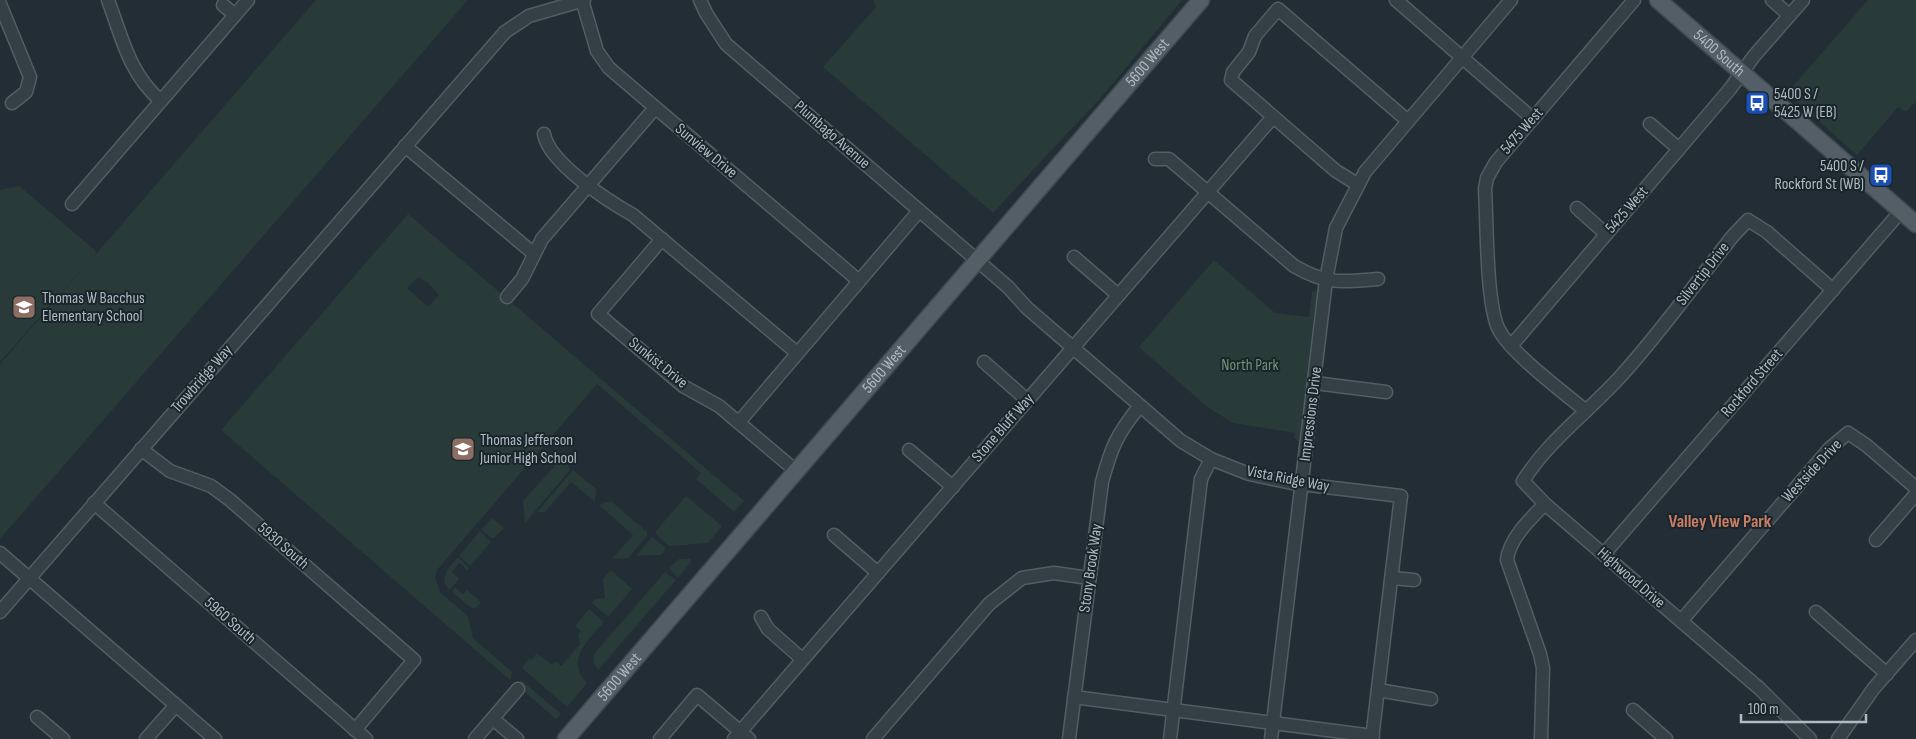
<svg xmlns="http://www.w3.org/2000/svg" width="1916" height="739" font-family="'Sofia Sans Condensed',sans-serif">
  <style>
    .green { fill: #283b38; fill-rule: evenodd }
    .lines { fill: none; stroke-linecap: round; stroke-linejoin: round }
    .minor-casing { stroke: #525d64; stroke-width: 15 }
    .major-casing { stroke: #3e4850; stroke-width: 19 }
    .minor { stroke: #353f46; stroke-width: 12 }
    .major { stroke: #535e66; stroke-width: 16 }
    .labels { text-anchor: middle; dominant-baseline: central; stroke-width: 4; stroke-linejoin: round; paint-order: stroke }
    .street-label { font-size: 16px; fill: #afbac3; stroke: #1a242b }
    .poi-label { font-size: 16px; fill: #afbac3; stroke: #1a242b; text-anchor: start }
    .park-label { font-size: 16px; fill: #709672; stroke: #1a242b }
    .neighbourhood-label { font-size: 18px; font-weight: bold; fill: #ca7e64; stroke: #1a242b }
  </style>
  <rect width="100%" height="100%" fill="#222d35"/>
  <g class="green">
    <path d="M316,0H468L0,539V364L91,259L0,362V190L19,186L95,250L96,254Z"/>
    <path d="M873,0H1182L1105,93L993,213L823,67L876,7Z"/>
    <path d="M1868,0H1916V101L1906,112L1898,107L1857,155L1787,93Z"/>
    <path d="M408,214L744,501L734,512L696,479L701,473L597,384L437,570L435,577L440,592L468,616L473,638L512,672L510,680L221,430ZM418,277L427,282L439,295L428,307L407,288Z"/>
    <path d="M1214,260L1275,313L1309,317L1312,292L1317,290L1299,442L1294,437L1295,433L1233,423L1206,406L1139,347Z"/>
    <path d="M561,459L569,466L570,470L525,523L523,501Z"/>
    <path d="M573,470L596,489L595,502L571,482L545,512H537Z"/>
    <path d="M686,496L722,526L708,543L669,546L656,534V531Z"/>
    <path d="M606,502H612L647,532V536L628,558L612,559L633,535L599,505Z"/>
    <path d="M492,518L504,528L493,539L481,530Z"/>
    <path d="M480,531L491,542L470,566L459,556Z"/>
    <path d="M652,537L665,547L664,552L661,555L636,556Z"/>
    <path d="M458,557L469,568L467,570L459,563L452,572L459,579L450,590C437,578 449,568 458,557Z"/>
    <path d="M679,559H690L691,562L678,578L669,568Z"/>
    <path d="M611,570L632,589L608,617L592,603L595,599L605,598L603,579Z"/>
    <path d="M665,572L676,580L598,670L593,662L594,654Z"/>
    <path d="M455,587L463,594L467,590L481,602L476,608H471L452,592Z"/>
    <path d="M589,609L604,622C588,640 565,660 587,683L567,707L522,668L529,658L531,660L537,653L552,665L556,661L561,666L580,644L578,635L581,631L575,626Z"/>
    <path d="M521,680L561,714L556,719L517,685Z"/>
  </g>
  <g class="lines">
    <g class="minor-casing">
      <g id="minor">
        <path d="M108,0C122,38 130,75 161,101"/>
        <path d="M582,0L597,51L609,68L859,281"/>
        <path d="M700,0L706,13L726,44L1008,287L1027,308L1181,441L1211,459L1249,474L1292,483L1401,496L1372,739"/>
        <path d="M1396,0L1533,119"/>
        <path d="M1772,0L1789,15"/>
        <path d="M0,4L30,77L26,92L12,103"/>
        <path d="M223,5L235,15"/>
        <path d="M1650,124L1679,149"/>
        <path d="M544,134C549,163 608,201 633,215L797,353"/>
        <path d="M405,146L533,253"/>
        <path d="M1155,159H1169L1294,266C1327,285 1341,282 1378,279"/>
        <path d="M1357,184L1336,171L1231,80L1233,72L1249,52L1255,36L1278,9L1408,121"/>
        <path d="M72,204L248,0"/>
        <path d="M1577,208L1606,234"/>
        <path d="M662,239L598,314L683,386L719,406L796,471"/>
        <path d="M1074,257L1118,295"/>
        <path d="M507,297L522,279L542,239L655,108"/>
        <path d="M1511,346L1730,89L1754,56L1803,0"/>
        <path d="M984,362L1027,400"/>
        <path d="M1315,383L1386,392"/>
        <path d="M1586,411C1563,392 1512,354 1499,330C1486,305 1487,221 1485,189L1487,178L1496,162L1634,0"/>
        <path d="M739,422L919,211"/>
        <path d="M141,449L170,471L211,486L230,500L414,660L355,730"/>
        <path d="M909,450L953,487"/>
        <path d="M94,503L366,739"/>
        <path d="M834,535L878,573"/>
        <path d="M1876,540L1916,494"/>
        <path d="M0,553L215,739"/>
        <path d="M1604,554L1901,211"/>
        <path d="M1393,578L1414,580"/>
        <path d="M0,612L505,32L529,16L584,0"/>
        <path d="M1816,612L1887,674"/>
        <path d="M761,617L768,629L802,659"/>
        <path d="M1681,621L1830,448L1848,433L1866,445L1916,488"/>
        <path d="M1378,690L1431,699"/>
        <path d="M1074,697L1373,736"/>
        <path d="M1633,710L1666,739"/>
        <path d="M37,717L63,739"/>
        <path d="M493,719L517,739"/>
        <path d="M146,739L176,705"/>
        <path d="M475,739L518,689"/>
        <path d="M660,739L697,695L749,739"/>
        <path d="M734,739L1273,117"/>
        <path d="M873,739L989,604L1022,578L1054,573L1089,578"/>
        <path d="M1069,739L1102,482C1111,448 1117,434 1139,407"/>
        <path d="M1170,739L1201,479L1211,459"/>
        <path d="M1271,739L1326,280L1336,228L1365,172L1511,0"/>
        <path d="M1541,739L1543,668L1540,654L1507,560C1509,539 1531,518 1545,504"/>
        <path d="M1810,739L1760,689L1545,504L1523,481C1549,440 1588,412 1620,377C1660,333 1695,284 1732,237L1748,220L1767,232L1833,290"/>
        <path d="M1838,739L1874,688L1916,640"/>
      </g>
    </g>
    <g class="major-casing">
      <g id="major">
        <path id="s1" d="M1658,0L1916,224"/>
        <path id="s2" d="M566,739L1201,0"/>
      </g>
    </g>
    <use href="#minor" class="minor"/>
    <use href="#major" class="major"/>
  </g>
  <defs>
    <g id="bus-square" transform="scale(1.25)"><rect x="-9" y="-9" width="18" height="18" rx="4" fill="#1a4fb4" stroke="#1a242b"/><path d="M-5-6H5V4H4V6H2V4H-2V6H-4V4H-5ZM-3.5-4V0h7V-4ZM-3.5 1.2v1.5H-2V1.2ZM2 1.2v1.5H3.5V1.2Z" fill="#fff"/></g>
    <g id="school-square" transform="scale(1.25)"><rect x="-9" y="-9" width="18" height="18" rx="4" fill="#8d6e63" stroke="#1a242b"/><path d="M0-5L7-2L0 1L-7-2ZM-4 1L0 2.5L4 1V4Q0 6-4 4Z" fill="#fff"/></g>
  </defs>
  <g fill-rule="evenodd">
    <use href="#bus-square" x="1757" y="103"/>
    <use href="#bus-square" x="1881" y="175"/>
    <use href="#school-square" x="24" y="307"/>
    <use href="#school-square" x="463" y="449"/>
  </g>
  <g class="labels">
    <g class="street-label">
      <text stroke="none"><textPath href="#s1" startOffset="81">5400 South</textPath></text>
      <text stroke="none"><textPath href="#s2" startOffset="892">5600 West</textPath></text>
      <text transform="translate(1522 131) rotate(-49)">5475 West</text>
      <text transform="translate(832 135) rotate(41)">Plumbago Avenue</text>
      <text transform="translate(706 151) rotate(40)">Sunview Drive</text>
      <text transform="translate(1627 210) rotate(-49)">5425 West</text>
      <text transform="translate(1703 274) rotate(-52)">Silvertip Drive</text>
      <text transform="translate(658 363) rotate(39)">Sunkist Drive</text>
      <text stroke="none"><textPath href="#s2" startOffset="488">5600 West</textPath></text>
      <text transform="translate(202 379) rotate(-49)">Trowbridge Way</text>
      <text transform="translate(1752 383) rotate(-49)">Rockford Street</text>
      <text transform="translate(1311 414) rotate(-83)">Impressions Drive</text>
      <text transform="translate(1003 428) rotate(-49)">Stone Bluff Way</text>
      <text transform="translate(1812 471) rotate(-47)">Westside Drive</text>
      <text transform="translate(1288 479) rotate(11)">Vista Ridge Way</text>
      <text transform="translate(283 546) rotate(41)">5930 South</text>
      <text transform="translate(1091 568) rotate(-82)">Stony Brook Way</text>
      <text transform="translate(1631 578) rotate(41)">Highwood Drive</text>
      <text transform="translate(230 621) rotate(41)">5960 South</text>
      <text stroke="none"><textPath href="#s2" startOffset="82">5600 West</textPath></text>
    </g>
    <g class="poi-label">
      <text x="1774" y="94">5400 S /<tspan x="1774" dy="18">5425 W (EB)</tspan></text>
      <text x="1864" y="166" text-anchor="end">5400 S /<tspan x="1864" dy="18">Rockford St (WB)</tspan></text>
      <text x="42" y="298">Thomas W Bacchus<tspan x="42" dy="18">Elementary School</tspan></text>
      <text x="480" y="440">Thomas Jefferson<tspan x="480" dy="18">Junior High School</tspan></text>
    </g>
    <g class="park-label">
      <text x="1250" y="365">North Park</text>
    </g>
    <g class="neighbourhood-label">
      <text x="1720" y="521">Valley View Park</text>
    </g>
  </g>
  <path d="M1741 714v8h125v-8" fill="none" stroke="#afbac3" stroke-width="2.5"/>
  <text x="1748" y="714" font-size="15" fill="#afbac3" stroke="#1a242b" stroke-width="4" paint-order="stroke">100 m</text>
</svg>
